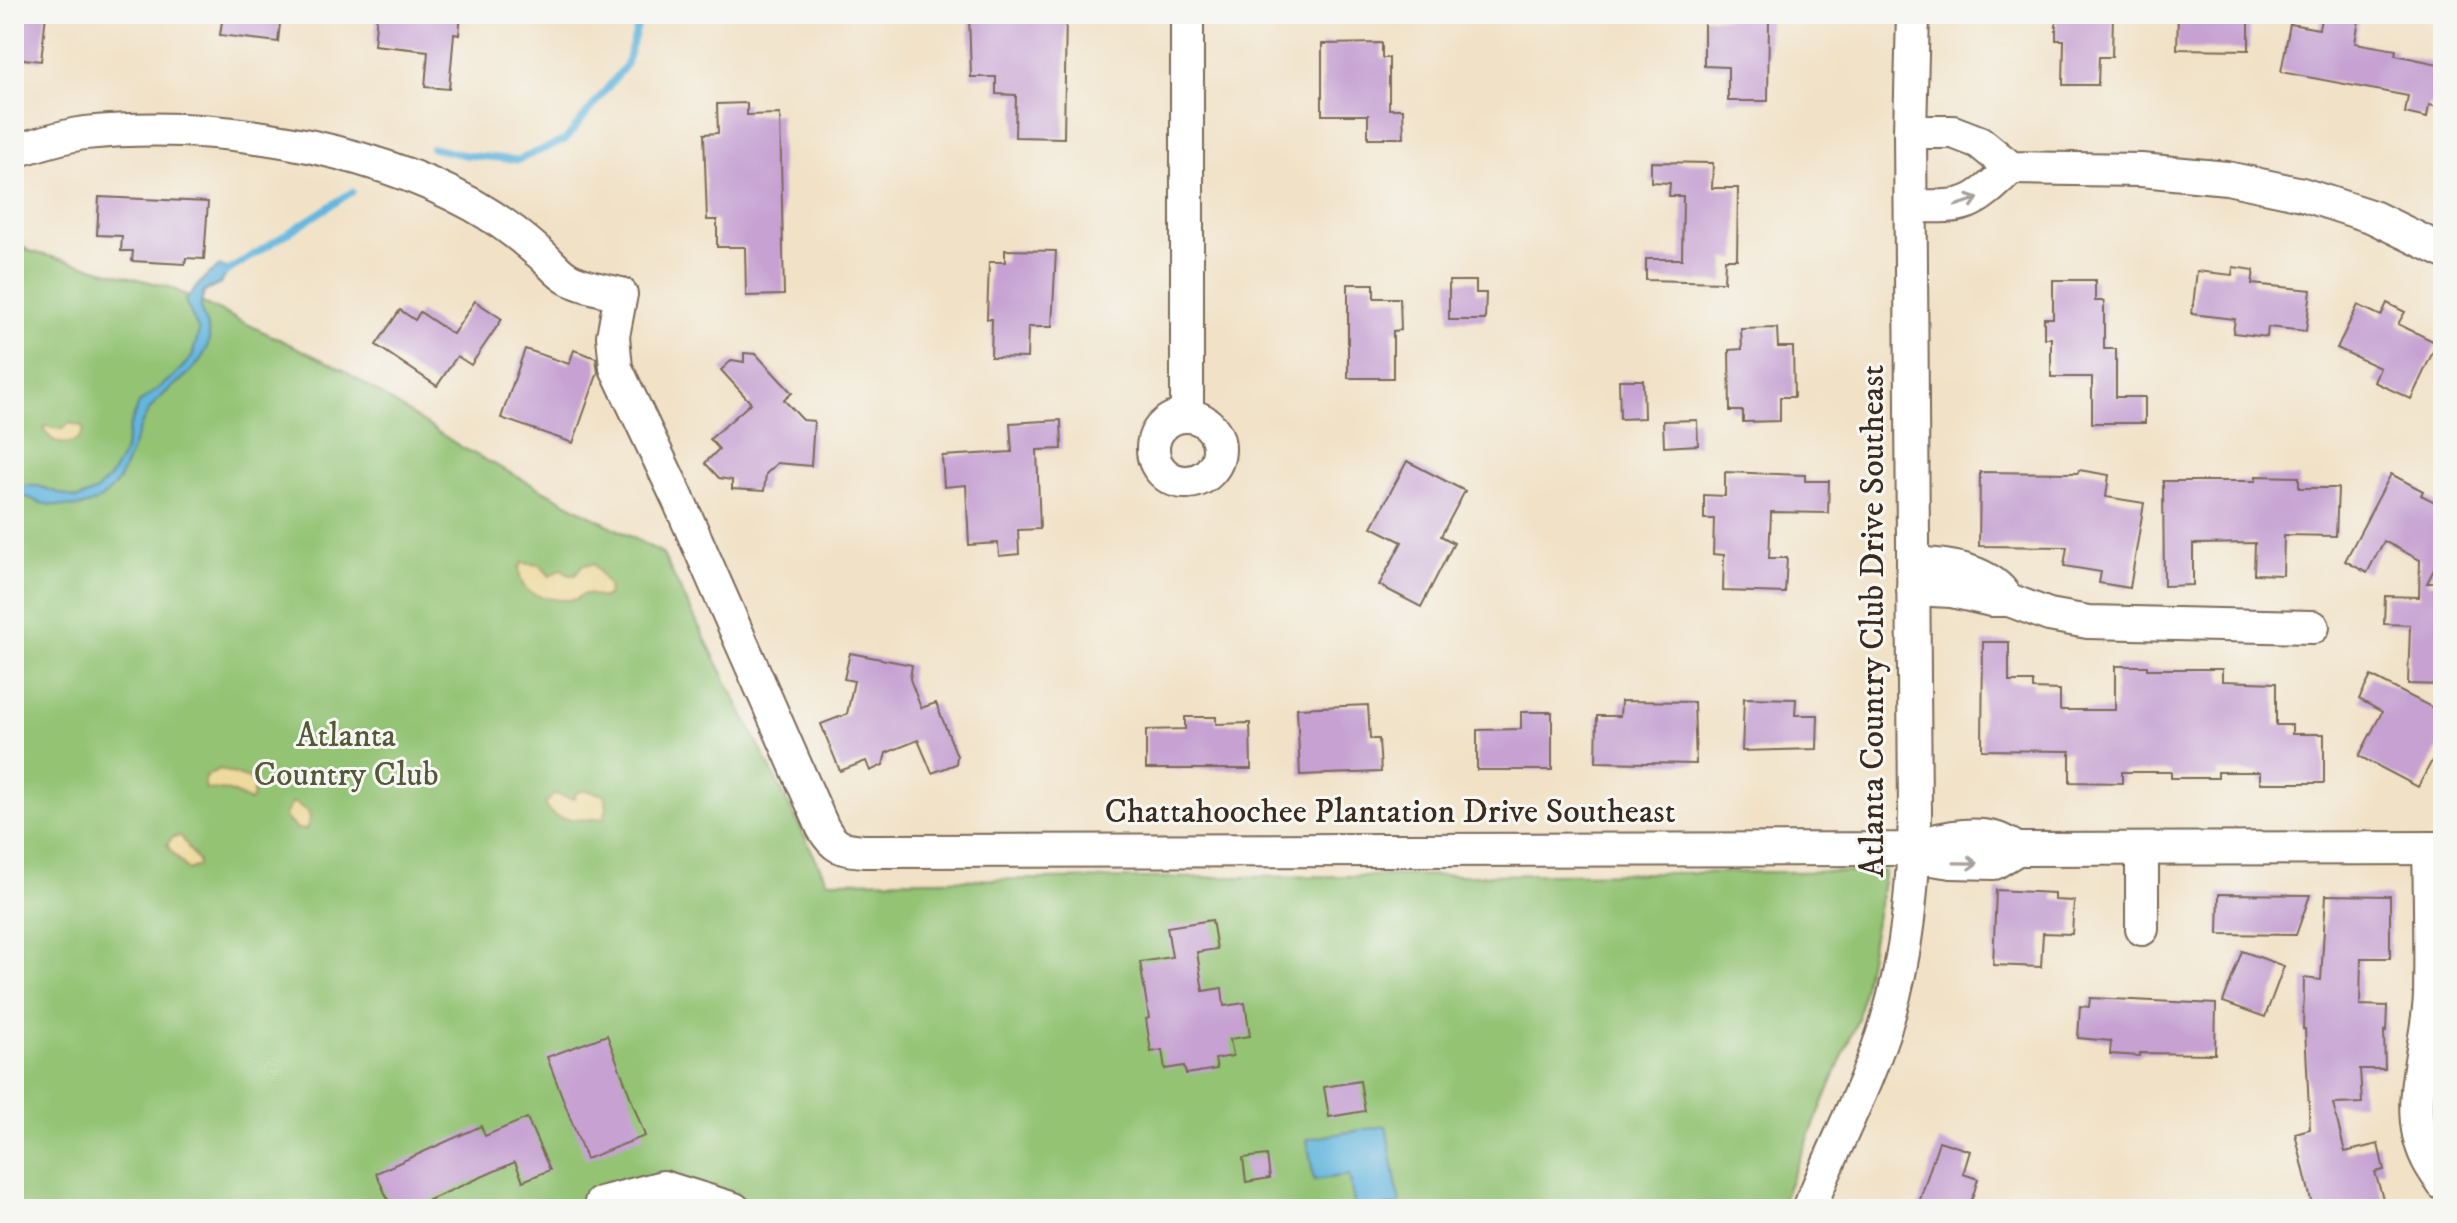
<svg xmlns="http://www.w3.org/2000/svg" width="2457" height="1223" font-family="'IM FELL DW Pica',serif">
  <style>
    .green { fill: #93c373; stroke: #677648; stroke-width: 2 }
    .sand { fill: #eeda9e; stroke: #94825e; stroke-width: 2 }
    .water { fill: #63b6de; stroke: #4f707e; stroke-width: 2 }
    .lines { fill: none; stroke-linecap: round; stroke-linejoin: round }
    .stream { stroke: #63b6de; stroke-width: 7 }
    .building { fill: #c6a1d2 }
    .minor-casing { stroke: #7b6a59; stroke-width: 36 }
    .minor { stroke: #fff; stroke-width: 32 }
    .oneway { stroke: #a79f9a }
    .labels { text-anchor: middle; dominant-baseline: central; stroke-width: 6; stroke-linejoin: round; paint-order: stroke }
    .street-label { font-size: 34px; fill: #3b2a1e; stroke: #f6f6f2 }
    .park-label { font-size: 34px; fill: #555838; stroke: #f6f6f2 }
  </style>
  <rect width="100%" height="100%" fill="#f6f6f2"/>
  <filter id="ink" filterUnits="userSpaceOnUse"><feTurbulence type="fractalNoise" baseFrequency=".0125" numOctaves="2"/><feDisplacementMap in="SourceGraphic" scale="16" xChannelSelector="R" yChannelSelector="G"/><feConvolveMatrix kernelMatrix="1 2 1 2 8 2 1 2 1" color-interpolation-filters="sRGB"/></filter>
  <filter id="wash" filterUnits="userSpaceOnUse"><feTurbulence type="fractalNoise" baseFrequency=".006" numOctaves="4" result="noise"/><feDisplacementMap in="SourceGraphic" scale="32" xChannelSelector="R" yChannelSelector="G"/><feGaussianBlur stdDeviation="1.8" result="paint"/><feColorMatrix in="noise" values="0 0 0 0 0 0 0 0 0 0 0 0 0 0 0 0 0 1.4 0 .05"/><feComposite in="paint" operator="in"/></filter>
  <g filter="url(#wash)">
    <rect width="100%" height="100%" fill="#f1e2c7"/>
    <path class="green" d="M14,241L29,251L169,287L342,369L461,447L662,553L827,881L1885,871L1858,1019L1779,1209H14Z"/>
    <g class="sand">
      <path d="M70,423L81,426L84,430C76,449 53,447 44,430L45,426L62,429Z"/>
      <path d="M522,563L540,565L550,576L561,569L569,575H575L583,565L594,564L609,587L607,596L603,598C593,597 585,589 577,599C565,602 533,598 525,588C520,582 520,575 519,568Z"/>
      <path d="M220,769L252,780L255,784L252,799L249,801L230,791L206,789L204,780L207,775Z"/>
      <path d="M585,790L605,795L607,808L604,818C586,820 550,824 545,804L554,794L574,799L576,793Z"/>
      <path d="M293,802L308,811L310,818L306,830L297,829L286,819L285,814Z"/>
      <path d="M181,836L198,862V866L188,870L170,850L167,844L173,837Z"/>
    </g>
    <g class="water">
      <path d="M220,266L230,269L220,284L204,292C203,297 200,304 201,310C205,327 214,330 206,350C195,376 166,387 151,408C127,439 131,495 83,506C77,508 47,505 41,503C31,500 29,495 18,497L14,503V486H38L77,499L95,492L110,477L124,453L129,429L139,403L174,376L192,357L199,331L185,301L205,277Z"/>
      <path d="M1386,1126L1400,1205L1355,1209L1349,1175L1314,1180L1307,1139Z"/>
    </g>
    <g class="lines">
      <g class="stream">
        <path d="M432,148L465,155L518,160L565,140L626,65L640,18L645,14"/>
        <path d="M225,273L352,192"/>
      </g>
    </g>
    <g id="blocks">
      <g class="building">
        <path d="M23,14H46L41,61L14,58V17L23,18Z"/>
        <path d="M223,14H281L278,42L220,35Z"/>
        <path d="M377,14H461L459,35L454,34L449,89L425,87L428,51L374,45Z"/>
        <path d="M969,14H1066L1064,138L1015,137L1016,95L996,94V77H971Z"/>
        <path d="M2056,14H2113L2112,57H2099L2098,85H2063L2064,40H2056Z"/>
        <path d="M2178,14L2249,16V50L2177,49Z"/>
        <path d="M2322,14H2360L2355,43L2396,50L2395,55L2443,65V108L2429,105L2427,118L2405,113L2408,96L2281,72L2290,24L2319,29Z"/>
        <path d="M1704,18H1769L1768,101H1728V67L1704,66Z"/>
        <path d="M1382,43V58H1389V109H1403L1404,138H1368V115H1322V44Z"/>
        <path d="M747,103V115L780,114L784,295L746,296L745,247H717V220H707L704,134L718,133L717,104Z"/>
        <path d="M1651,162L1713,163L1712,188H1738L1737,259H1725L1724,282L1646,280V259H1682L1683,196H1669L1670,183L1651,182Z"/>
        <path d="M99,197L208,202L204,259L186,258L185,264L132,261L133,251H121L122,236L97,235Z"/>
        <path d="M1005,250L1056,251L1052,327H1028L1027,358L991,357L992,319H987L989,262H1005Z"/>
        <path d="M2233,267L2254,270L2252,284L2311,290L2306,331L2268,327L2267,337L2233,333L2235,319L2192,314L2197,271L2232,275Z"/>
        <path d="M2053,280H2095V301H2104V349H2116V397H2145V423H2092V377H2051V338H2044V318H2053Z"/>
        <path d="M1449,281H1476V293H1486L1485,320H1449Z"/>
        <path d="M1348,284H1374V298H1400L1401,330L1393,331V378H1348Z"/>
        <path d="M475,301L502,319L471,365L457,356L437,386L376,345L400,310L415,320L420,312L453,334Z"/>
        <path d="M2387,303L2405,312L2398,324L2437,343L2411,399L2374,382L2380,368L2337,348L2358,305L2381,316Z"/>
        <path d="M1777,328L1778,347H1793L1794,397H1780V421L1743,422V411H1730L1729,350L1742,349L1741,329Z"/>
        <path d="M525,349L569,364L574,350L596,358L598,372L573,443L501,418Z"/>
        <path d="M744,353L756,354L792,393L784,400L803,420L814,421L811,466L777,463L766,474L764,491L732,489V480L719,478L705,463L719,449L710,439L751,403L721,370L732,360L744,362Z"/>
        <path d="M1619,380H1643L1644,418L1620,419Z"/>
        <path d="M1061,420L1062,449L1037,450L1040,529L1018,530L1019,554L999,556L998,543L969,545L966,485L944,487L942,456L1012,452L1010,423Z"/>
        <path d="M1697,420L1698,445L1664,447L1663,421Z"/>
        <path d="M1407,461L1465,491L1441,536L1454,543L1421,607L1379,585L1402,542L1372,527Z"/>
        <path d="M2079,470L2109,475L2106,497L2144,503L2130,588L2099,583L2101,572L2064,566L2067,547L1979,546L1980,472L2078,473Z"/>
        <path d="M1725,472L1805,475V481H1829L1828,513L1771,512L1769,558H1787L1785,593L1723,591L1724,555L1713,554L1714,519H1704V495L1725,496Z"/>
        <path d="M2391,474L2423,491L2421,495L2443,506V552L2427,583H2443V685L2408,684L2410,625L2384,624L2385,596L2419,597L2420,560L2384,541L2367,573L2345,561Z"/>
        <path d="M2256,476L2299,477V488H2338L2336,536L2284,535L2283,575L2254,574L2255,543L2193,544V585L2164,586L2163,481H2256Z"/>
        <path d="M1983,642H2009V682H2033V689L2060,690V710H2115V666H2147V669H2222V681L2276,683V725H2292V734H2324V783H2260V772H2218V778H2171V772H2122V783L2070,782V751L1982,750Z"/>
        <path d="M850,653L912,665L910,679L921,708L936,703L957,756L956,764L932,773L918,740L886,753L883,765L870,771L866,761L840,771L821,724L847,714L854,681L844,679Z"/>
        <path d="M2371,676L2443,713V740L2418,787L2359,756L2382,712L2359,699Z"/>
        <path d="M1744,698L1796,699L1795,715H1818L1817,749L1742,751Z"/>
        <path d="M1621,701L1694,702L1696,764L1596,762L1597,716H1620Z"/>
        <path d="M1368,705L1370,739H1379L1381,772L1300,775L1297,708Z"/>
        <path d="M1521,712H1552V770H1477V730L1521,729Z"/>
        <path d="M1185,717H1216V724L1250,723L1251,769H1146V730L1185,729Z"/>
        <path d="M1996,890L2054,893V900L2074,901L2072,934L2043,933L2041,967L1993,965Z"/>
        <path d="M2219,894L2310,895L2296,935L2218,934Z"/>
        <path d="M2326,895L2390,896V958H2361L2360,1005L2387,1006L2386,1032L2384,1031L2385,1069H2360L2362,1103L2333,1104L2345,1152L2378,1144L2384,1170L2375,1172L2386,1209H2313L2295,1133L2310,1129L2305,1029H2303L2304,978L2321,980Z"/>
        <path d="M1212,920L1217,949L1197,952L1203,991L1222,988L1224,1006L1245,1003L1250,1036L1230,1039L1233,1056L1215,1059L1217,1069L1186,1074L1184,1066L1165,1069L1162,1050L1151,1052L1146,1019L1149,1018L1140,962L1172,957L1167,927Z"/>
        <path d="M2242,951L2284,966L2265,1017L2223,1002Z"/>
        <path d="M2090,998L2216,1004L2215,1054L2140,1053L2139,1056L2110,1054L2111,1041L2078,1038L2080,1006L2089,1007Z"/>
        <path d="M607,1035L645,1136L586,1159L547,1057Z"/>
        <path d="M1360,1081L1365,1111L1329,1117L1324,1087Z"/>
        <path d="M527,1118L550,1170L523,1181L515,1162L409,1209H392L376,1173L481,1126L485,1136Z"/>
        <path d="M1939,1141L1970,1151L1963,1174L1978,1179L1969,1209H1917Z"/>
        <path d="M1267,1155L1270,1178L1246,1182L1243,1158Z"/>
      </g>
    </g>
  </g>
  <g filter="url(#ink)">
    <use href="#blocks" fill-opacity="0" stroke="#7b6a59" stroke-width="2"/>
    <g class="lines">
      <g class="minor-casing">
        <g id="minor">
          <path d="M1910,132H1953L1979,142L2011,168L2141,170L2227,178L2302,194L2373,217L2443,251"/>
          <path d="M14,151C37,145 61,136 85,133C210,120 362,144 473,205C496,218 518,234 537,251C548,259 557,273 569,279C585,287 604,290 621,294L613,336L616,368L679,501L823,828C835,849 842,849 865,851L1914,849C1935,838 1971,832 1994,838C2002,840 2010,845 2017,849L2443,848"/>
          <path d="M1911,206C1967,207 1970,208 2011,168"/>
          <circle cx="1186" cy="449" r="33"/>
          <path d="M1187,416V14"/>
          <path d="M1913,563C1944,565 1983,568 2004,594"/>
          <path d="M1913,589L1951,591L1991,600H2009L2049,615L2088,622L2313,627"/>
          <path d="M2429,848C2430,897 2431,946 2430,995C2428,1049 2402,1107 2427,1158C2431,1167 2438,1176 2443,1184"/>
          <path d="M1914,849L1931,859L1951,862L1994,863L2017,849"/>
          <path d="M2142,929V849"/>
          <path d="M601,1203L663,1187L734,1209"/>
          <path d="M1809,1209C1834,1146 1867,1086 1887,1021C1908,953 1913,884 1915,814L1910,132L1913,14"/>
        </g>
      </g>
      <use href="#minor" class="minor"/>
    </g>
    <defs><path id="oneway-shaft" d="M-6 0H5M1.5-3L5.5 0L1.5 3" fill="none" stroke-width="1.6" stroke-linecap="round" stroke-linejoin="round" transform="scale(2)"/></defs>
    <g class="oneway">
      <use href="#oneway-shaft" transform="translate(1967 202) rotate(-18)"/>
      <use href="#oneway-shaft" transform="translate(1966 863) rotate(1)"/>
    </g>
  </g>
  <g class="labels">
    <g class="street-label">
      <text transform="translate(1873 621) rotate(-90)">Atlanta Country Club Drive Southeast</text>
      <text x="1390" y="812">Chattahoochee Plantation Drive Southeast</text>
    </g>
    <g class="park-label">
      <text x="346" y="736">Atlanta<tspan x="346" dy="39">Country Club</tspan></text>
    </g>
  </g>
  <rect width="2457" height="1223" fill="none" stroke="#f6f6f2" stroke-width="48"/>
</svg>
